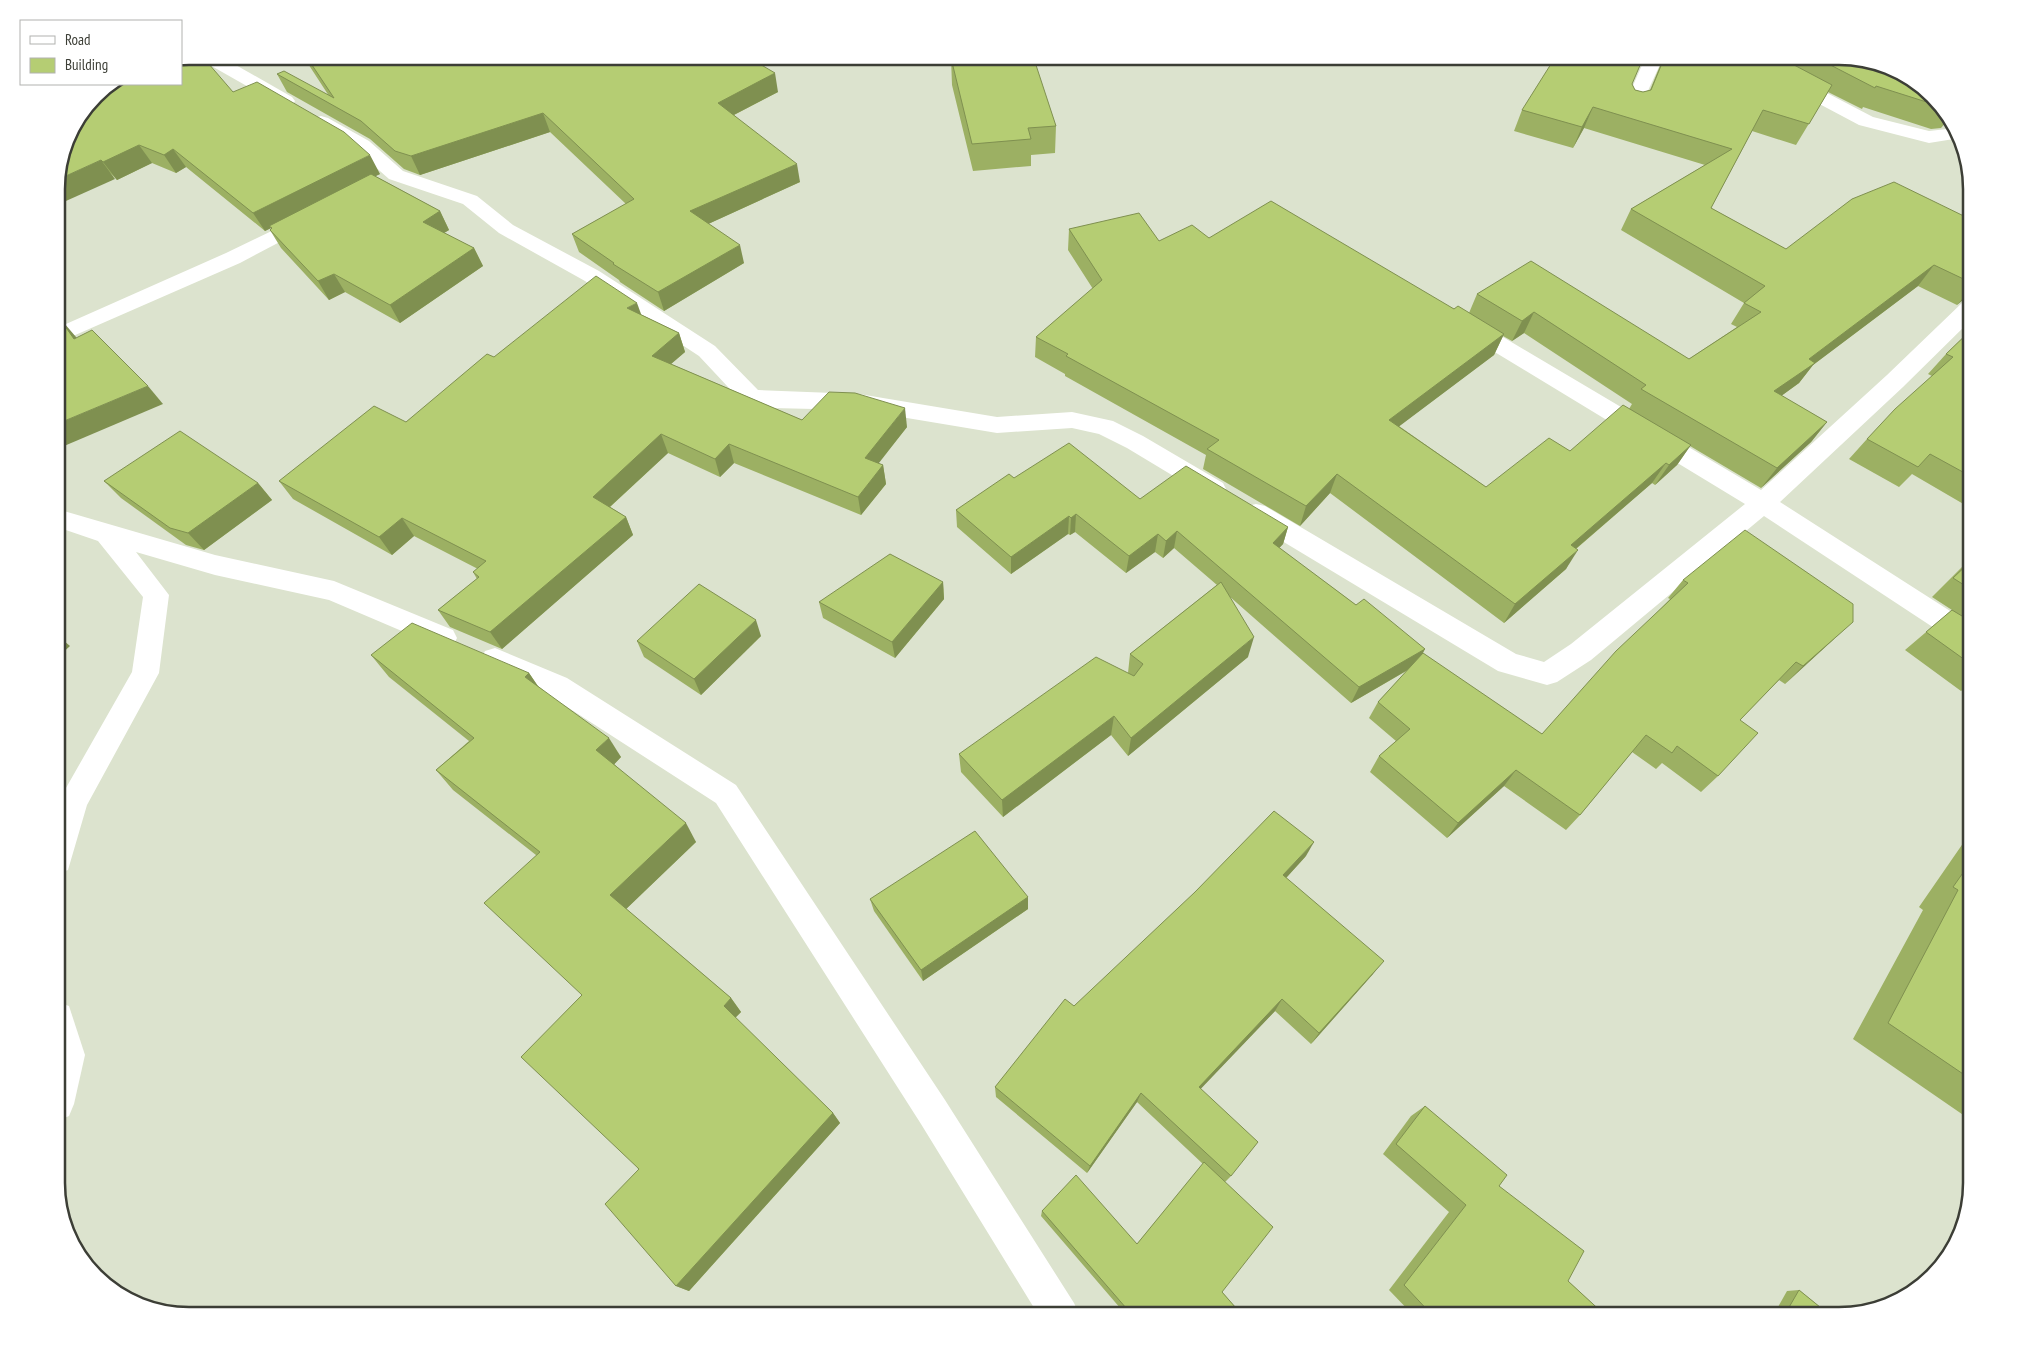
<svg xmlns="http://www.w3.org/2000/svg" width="2028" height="1372" font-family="'PT Sans Narrow',sans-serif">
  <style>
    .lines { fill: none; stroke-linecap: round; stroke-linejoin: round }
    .minor { fill: #fff; fill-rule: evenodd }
    .wall { fill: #9cb063; fill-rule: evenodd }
    .shaded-wall { fill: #7f9050 }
    .building { fill: #b5cd73; stroke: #7f9050 }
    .rim { fill: none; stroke: #3c3e36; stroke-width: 2.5 }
  </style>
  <rect width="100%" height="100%" fill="#dce3ce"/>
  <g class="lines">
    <g class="minor">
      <path d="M198,56H220L292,97L295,101L292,105L286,106L280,105L201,60Z"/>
      <path d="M1646,56H1664L1639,110L1633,111L1627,110L1624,106Z"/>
      <path d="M1719,56H1746L1777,67L1873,117L1929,131L1956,128L1960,138L1929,143L1859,125L1765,75L1722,60Z"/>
      <path d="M321,116L328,118L369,141L403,171L477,196L513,225L599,271L715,346L758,390L859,394L997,417L1072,412L1113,421L1143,436L1223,483L1226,489L1223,495L1214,498L1205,495L1127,448L1099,434L1072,428L997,433L859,410L771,408L743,403L699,356L585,281L499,233L463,204L389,179L355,149L314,126L312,122L314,118Z"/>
      <path d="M307,214L314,216L317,220L314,224L240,263L57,343V328L226,253Z"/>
      <path d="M1972,299V319L1903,387L1780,502L1972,625V650L1963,647L1764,516L1591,660L1557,682L1547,685L1498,671L1247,520L1244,513L1247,506L1256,504L1265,506L1516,654L1544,662L1571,644L1745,504L1460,331L1457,326L1460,321L1468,319L1476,321L1761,490L1887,375L1964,301Z"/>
      <path d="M57,509L215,555L334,581L453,630L457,638L453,646L444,649L329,600L215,575L136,552L169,595L159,673L87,805L68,870L57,874V808L58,802L132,672L143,597L98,541L57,527Z"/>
      <path d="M495,648L567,678L736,785L945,1100L1074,1303L1080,1316H1039L921,1124L716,803L547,694L485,667L481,659L485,651Z"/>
      <path d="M57,1002L69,1006L85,1055L74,1104L69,1116L57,1121Z"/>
    </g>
  </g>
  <g class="wall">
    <path d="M303,56H746L778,92L734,115L800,182L708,224L744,263L664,311L620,282L619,280L579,252L572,234L626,204L550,132L420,175L404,169L370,139L287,92L277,74L329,96Z"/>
    <path d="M1664,56H1839L1913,79L1949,119L1941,128L1931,129L1863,107L1862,109L1828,92L1796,145L1752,131L1711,208L1786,249L1972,220V298L1964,299L1957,305L1918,286L1813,365L1799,383L1781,396L1827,422L1811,442L1761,488L1690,446L1677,465L1655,485L1652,483L1576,549L1566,569L1504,623L1330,493L1300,526L1203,469L1206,455L1065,376V374L1035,357L1036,337L1093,289L1068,250L1069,229L1159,241L1209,238L1469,313L1477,294L1689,359L1737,327L1731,324L1744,303L1621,230L1631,209L1705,165L1584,128L1573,148L1514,131L1522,110L1632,84L1635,90L1643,92L1650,90ZM1524,333L1632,404L1629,409L1570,451L1486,487L1399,426L1494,355L1503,336L1512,341Z"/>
    <path d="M951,58L1056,126L1055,153L1031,155V166L973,171L952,85Z"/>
    <path d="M233,92L380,174L375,176L440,211L449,230L444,233L474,248L483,266L400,323L345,292L329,300L281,248L270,230L271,228L265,231L186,167L176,173L152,163L117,180L70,132L95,95Z"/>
    <path d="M642,315L679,333L685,352L671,364L802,420L907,427L878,463L883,465L886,484L861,515L734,463L720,477L668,453L610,507L626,517L633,535L502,649L450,627L438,610L477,579L473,572L478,569L414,536L392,555L293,499L279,481L406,422L494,357Z"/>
    <path d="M1972,329V509L1912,474L1899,487L1849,459L1867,439L1932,376L1928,374L1946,354Z"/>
    <path d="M1014,478L1140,499L1288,527L1283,544L1279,548L1356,605L1425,649L1421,656L1542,734L1670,599L1668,598L1683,580L1834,639L1785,684L1779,680L1740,720L1718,776L1701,792L1662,763L1656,769L1632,752L1580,815L1566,830L1504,786L1447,838L1370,772L1379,756L1396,741L1369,718L1378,702L1408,670L1351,703L1229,596L1248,657L1128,756L1111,735L1003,817L961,772L959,754L1128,673L1130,654L1217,585L1174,548L1163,558L1155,552L1126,573L1075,532L1070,535L1068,534L1011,574L957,527L956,510Z"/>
    <path d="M104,481L258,483L272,500L204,550L186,545L121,498Z"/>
    <path d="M1972,557V683L1961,691L1905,650L1952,610L1932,597Z"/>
    <path d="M943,582L944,599L895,658L823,618L819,602Z"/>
    <path d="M761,636L701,695L644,657L637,641Z"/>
    <path d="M371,655L529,673L538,686L621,757L614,764L696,842L626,909L731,998L741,1012L735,1018L833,1113L840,1123L689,1291L676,1286L536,855L453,790L436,770L469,741L389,677Z"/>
    <path d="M1972,835V1121L1853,1039L1923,910L1919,907L1966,839Z"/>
    <path d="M1306,856L1286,878L1373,974L1311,1044L1275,1011L1200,1089L1231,1176L1225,1182L1222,1292L1243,1316H1127L1041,1216L1042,1211L1137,1244L1203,1164L1137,1102L1087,1173L996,1097L995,1087L1074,1006Z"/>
    <path d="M1028,897V909L923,981L874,911L870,899Z"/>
    <path d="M1425,1106L1499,1186L1568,1281L1606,1316H1414L1389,1290L1449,1212L1383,1154L1411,1116Z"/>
    <path d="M1799,1290L1831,1316H1773L1787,1291Z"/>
  </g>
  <g class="shaded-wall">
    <path d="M775,73L778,92L722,121L718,103Z"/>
    <path d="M1593,107L1584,128L1573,148L1582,127Z"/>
    <path d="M543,113L550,132L420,175L411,156Z"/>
    <path d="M139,145L152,163L117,180L103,162Z"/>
    <path d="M173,149L186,167L176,173L164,155Z"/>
    <path d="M370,155L380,174L272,228L269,226L271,228L265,231L253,213Z"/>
    <path d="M101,160L115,179L57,205V180Z"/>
    <path d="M797,164L800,182L695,230L690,211Z"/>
    <path d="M440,211L449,230L432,240L423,222Z"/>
    <path d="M740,245L744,263L664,311L658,292Z"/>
    <path d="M474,248L483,266L400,323L390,305Z"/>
    <path d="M1934,265L1918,286L1813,365L1799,383L1759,412L1774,391L1809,359Z"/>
    <path d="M334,274L345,292L329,300L318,281Z"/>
    <path d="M1972,288V298L1964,299L1957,305Z"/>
    <path d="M637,303L644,322L627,308Z"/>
    <path d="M57,309L66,322L64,323L76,337L90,357L57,327Z"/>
    <path d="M1534,312L1524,333L1512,341L1522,321Z"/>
    <path d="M679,333L685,352L658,375L652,356Z"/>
    <path d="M1504,334L1494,355L1381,440L1389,420Z"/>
    <path d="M148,386L163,404L57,449V424Z"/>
    <path d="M905,408L907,427L868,477L865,458Z"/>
    <path d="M1827,422L1811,442L1761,488L1777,468Z"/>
    <path d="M661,434L668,453L601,515L593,497Z"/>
    <path d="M729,444L734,463L720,477L715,459Z"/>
    <path d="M1691,445L1677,465L1655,485L1669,465Z"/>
    <path d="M1666,463L1652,483L1558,564L1571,545Z"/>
    <path d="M883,465L886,484L861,515L858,497Z"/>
    <path d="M1337,474L1330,493L1300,526L1306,506Z"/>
    <path d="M258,483L272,500L204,550L188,533Z"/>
    <path d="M1076,514L1075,532L1070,535L1071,518Z"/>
    <path d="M1069,516L1068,534L1011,574V557Z"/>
    <path d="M626,517L633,535L502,649L490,632Z"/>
    <path d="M402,518L414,536L392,555L379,537Z"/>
    <path d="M1288,527L1283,544L1268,560L1273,543Z"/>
    <path d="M1177,531L1174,548L1163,558L1166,541Z"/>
    <path d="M1158,534L1155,552L1126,573L1129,556Z"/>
    <path d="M1578,550L1566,569L1504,623L1515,604Z"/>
    <path d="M943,582L944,599L895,658L892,642Z"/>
    <path d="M756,620L761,636L701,695L694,679Z"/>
    <path d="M1853,622L1834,639L1785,684L1803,666Z"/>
    <path d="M57,635L70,646L57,658Z"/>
    <path d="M1254,637L1248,657L1128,756L1131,738Z"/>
    <path d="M1425,649L1416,665L1351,703L1359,687Z"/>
    <path d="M529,673L543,694L525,677Z"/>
    <path d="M1114,716L1111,735L1003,817L1002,800Z"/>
    <path d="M609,738L621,757L609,770L596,750Z"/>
    <path d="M1516,770L1504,786L1447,838L1458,823Z"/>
    <path d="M686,823L696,842L623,912L610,895Z"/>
    <path d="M1314,842L1306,856L1276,889L1283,875Z"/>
    <path d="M1028,897V909L923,981L921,970Z"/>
    <path d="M1384,961L1373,974L1311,1044L1319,1033Z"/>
    <path d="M731,998L741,1012L733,1020L724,1006Z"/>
    <path d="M1282,999L1275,1011L1193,1097L1199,1087Z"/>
    <path d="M1141,1093L1137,1102L1087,1173L1090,1166Z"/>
    <path d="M833,1113L840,1123L689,1291L676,1286Z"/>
  </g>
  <g class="building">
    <path d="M189,56H202L233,92L257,82L344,132L370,155L253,213L173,149L164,155L139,145L103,162L101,160L57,180L66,138L68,135L75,132L72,129L95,95L112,84H181V58Z"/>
    <path d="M306,56H746L775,73L718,103L797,164L690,211L740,245L658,292L613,264L614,263L572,234L634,199L543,113L411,156L395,151L361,121L277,74L284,71L334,98Z"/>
    <path d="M972,56H1033L1056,126L1028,128L1031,139L972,144L951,58Z"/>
    <path d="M1556,56H1644L1632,84L1635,90L1643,92L1651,90L1665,56H1777L1832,85L1809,124L1763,110L1711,208L1786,249L1852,199L1894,182L1972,220V283L1934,265L1809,359L1815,363L1774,391L1827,422L1777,468L1641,389L1646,385L1534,312L1522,321L1477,294L1531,261L1689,359L1761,312L1744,303L1765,286L1631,209L1732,149L1593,107L1582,127L1522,110Z"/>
    <path d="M1813,56H1839L1913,79L1936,105L1876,86L1875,88Z"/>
    <path d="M371,174L440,211L423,222L474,248L390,305L334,274L318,281L270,230L272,228L269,226Z"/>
    <path d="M1271,201L1454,309L1458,306L1504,334L1389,420L1486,487L1549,438L1570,451L1623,405L1691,445L1669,465L1666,463L1571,545L1578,550L1515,604L1337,474L1306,506L1207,449L1219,440L1066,356L1068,354L1036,337L1102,280L1069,229L1139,213L1159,241L1192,225L1209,238Z"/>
    <path d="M596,276L637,303L627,308L679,333L652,356L802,420L829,392L855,393L905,408L865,458L883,465L858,497L729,444L715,459L661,434L593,497L626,517L490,632L438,610L479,577L473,572L486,561L402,518L379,537L279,481L374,406L406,422L487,354L494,357Z"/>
    <path d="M60,319L74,339L92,330L148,386L57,424V320Z"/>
    <path d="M1972,329V477L1930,454L1918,467L1867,439L1895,409L1953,357L1946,354Z"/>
    <path d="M180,431L258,483L188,533L170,528L104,481Z"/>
    <path d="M1069,443L1140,499L1186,466L1288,527L1273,543L1356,605L1364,599L1425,649L1359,687L1177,531L1166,541L1158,534L1129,556L1076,514L1071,518L1069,516L1011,557L956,510L1009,474L1014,478Z"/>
    <path d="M1745,530L1853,604V622L1803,666L1796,662L1740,720L1758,733L1718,776L1677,746L1672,753L1646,735L1580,815L1516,770L1458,823L1379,756L1410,729L1378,702L1423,653L1542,734L1616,651L1688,583L1683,580Z"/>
    <path d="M890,554L943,582L892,642L819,602Z"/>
    <path d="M1972,560V590L1953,578Z"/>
    <path d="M1221,582L1254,637L1131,738L1114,716L1002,800L959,754L1096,657L1134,676L1143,664L1130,654Z"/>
    <path d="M699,584L756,620L694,679L637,641Z"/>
    <path d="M1952,610L1972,622V665L1926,632Z"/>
    <path d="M412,623L529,673L525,677L609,738L596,750L686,823L610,895L731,998L724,1006L833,1113L676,1286L605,1204L639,1169L521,1057L582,995L484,903L540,852L436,770L474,738L371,655Z"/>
    <path d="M1274,811L1314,842L1283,875L1384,961L1319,1033L1282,999L1199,1087L1258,1142L1231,1176L1141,1093L1090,1166L995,1087L1065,999L1074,1006L1195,892Z"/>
    <path d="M975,831L1028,897L921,970L870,899Z"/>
    <path d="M1972,860V1080L1888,1023L1958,890L1953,887Z"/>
    <path d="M1425,1106L1507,1175L1499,1186L1584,1251L1568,1281L1606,1316H1433L1404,1285L1466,1205L1396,1144Z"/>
    <path d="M1204,1162L1273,1227L1222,1292L1243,1316H1133L1042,1211L1076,1175L1137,1244Z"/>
    <path d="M1799,1290L1831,1316H1784Z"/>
  </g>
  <path d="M0 0H2028V1372H0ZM189 65H1839A124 124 0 0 1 1963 189V1183A124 124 0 0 1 1839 1307H189A124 124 0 0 1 65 1183V189A124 124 0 0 1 189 65Z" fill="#fff" fill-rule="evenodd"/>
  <path class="rim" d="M189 65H1839A124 124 0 0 1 1963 189V1183A124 124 0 0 1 1839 1307H189A124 124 0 0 1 65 1183V189A124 124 0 0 1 189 65Z"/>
  <rect x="20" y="20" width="162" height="65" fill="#ffffff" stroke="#b1b2af"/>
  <rect x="30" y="36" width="25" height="8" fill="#ffffff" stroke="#b1b2af"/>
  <text x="65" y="45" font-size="15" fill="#3c3e36">Road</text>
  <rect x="30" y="58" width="25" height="15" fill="#b5cd73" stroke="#b1b2af"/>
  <text x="65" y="70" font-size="15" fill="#3c3e36">Building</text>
</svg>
